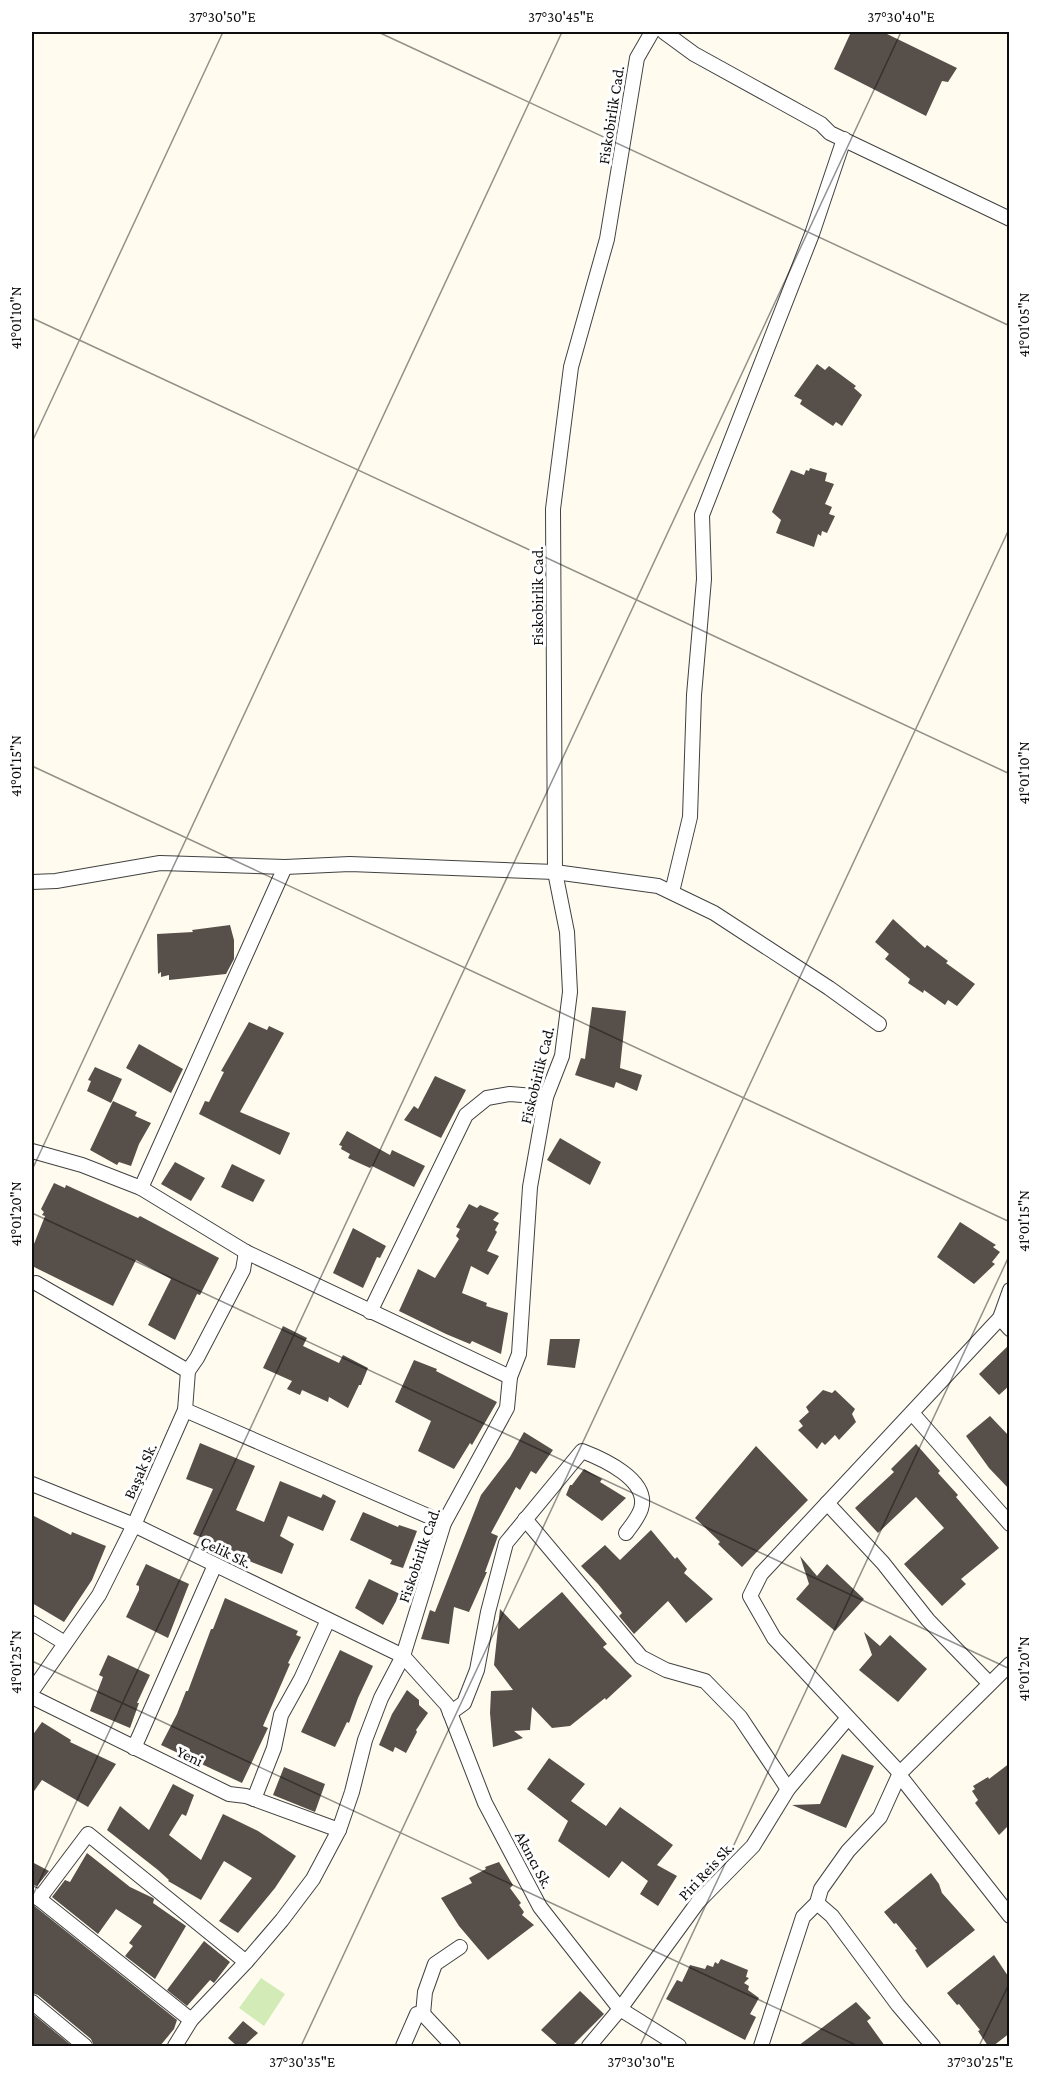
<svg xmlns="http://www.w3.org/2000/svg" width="1041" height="2078" font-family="'Crimson Pro',serif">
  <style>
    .green { fill: #d3ebb7 }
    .building { fill: #574f4a }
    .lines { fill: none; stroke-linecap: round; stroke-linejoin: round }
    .minor-casing { stroke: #414141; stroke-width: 16 }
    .minor { stroke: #fff; stroke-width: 14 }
    .ticks { fill: none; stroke: #0e0e0e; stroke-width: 1.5; stroke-opacity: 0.45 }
    .labels { text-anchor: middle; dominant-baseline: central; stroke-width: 6; stroke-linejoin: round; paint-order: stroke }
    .street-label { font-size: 16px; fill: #0e0e0e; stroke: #fff }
    .neatline { fill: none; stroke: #0e0e0e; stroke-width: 2 }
    .ticks-label { font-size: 15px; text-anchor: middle; fill: #0e0e0e }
  </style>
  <rect width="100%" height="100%" fill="#fffcef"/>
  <path class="green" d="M261,1978L285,1994L264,2026L239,2008Z"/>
  <g class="building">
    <path d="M851,32H883L957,68L948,82L942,81L926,116L834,69Z"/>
    <path d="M817,364L825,370L829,366L856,386L854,388L862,395L842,426L836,422L833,426L800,404L802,400L794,396Z"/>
    <path d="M810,468L827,473L825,481L834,484L825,504L832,507L829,514L835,516L827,533L822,531L821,536L818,534L814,547L776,533L781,520L772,512L791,470L804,475L806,470L809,471Z"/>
    <path d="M893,919L925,948L927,945L948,961L946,963L975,984L957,1006L948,1000L945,1005L924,990L923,993L908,983L910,979L885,959L889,954L875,942Z"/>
    <path d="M230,925L234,940V959L226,974L169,980V975L161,977V972L158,974L157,934L193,932L192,930Z"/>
    <path d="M592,1007L626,1011L620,1068L642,1075L637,1091L616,1082L614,1088L575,1075L581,1058L585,1059Z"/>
    <path d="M249,1022L267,1030L269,1026L284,1033L240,1112L290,1133L280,1155L199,1114L205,1101L209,1102L224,1072L221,1071Z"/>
    <path d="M139,1044L183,1069L171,1093L126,1068Z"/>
    <path d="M95,1067L122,1079L111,1103L87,1091L91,1081L88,1080Z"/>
    <path d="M435,1076L466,1090L441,1138L404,1120L414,1106L418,1109Z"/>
    <path d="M113,1101L137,1112L135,1116L151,1123L139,1144L131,1166L119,1162L117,1165L90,1150Z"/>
    <path d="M347,1131L390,1155L392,1150L425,1166L414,1187L372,1166L370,1168L348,1158L350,1154L341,1149L342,1146L339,1145Z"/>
    <path d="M560,1138L601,1162L590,1185L547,1160Z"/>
    <path d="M175,1162L205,1178L191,1201L161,1184Z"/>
    <path d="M232,1164L265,1180L253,1202L221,1187Z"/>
    <path d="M54,1183L65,1188L66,1185L138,1218L140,1216L219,1258L200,1295L197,1294L175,1340L148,1325L171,1279L136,1260L113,1306L32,1266V1249L45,1216L42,1215L44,1212L41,1209Z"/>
    <path d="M469,1204L477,1208L480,1205L499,1213L493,1220L499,1223L495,1230L497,1232L487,1251L499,1256L488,1275L471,1266L462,1293L487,1303L486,1306L508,1313L501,1354L472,1341L470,1344L446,1334L399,1311L418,1269L435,1278L459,1239L456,1236L460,1229L456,1227Z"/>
    <path d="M960,1222L996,1245L993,1247L1000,1252L992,1262L995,1264L974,1284L937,1257Z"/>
    <path d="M353,1228L386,1246L380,1258L377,1257L363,1288L333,1273Z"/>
    <path d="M283,1326L307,1338L303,1346L339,1363L343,1355L368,1368L361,1385H359L348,1408L329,1397L328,1402L302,1390L300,1395L287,1389L292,1381L263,1368Z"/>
    <path d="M550,1339H580L575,1368L547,1365Z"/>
    <path d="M1010,1344V1385L999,1395L979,1374Z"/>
    <path d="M414,1360L437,1369L436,1371L497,1402L472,1445L470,1443L454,1469L418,1451L431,1421L395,1402Z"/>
    <path d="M823,1390L832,1393L835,1390L855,1409L852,1414L856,1422L839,1440L835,1435L825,1445L822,1442L817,1449L798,1430L803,1426L799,1421L809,1412L806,1407Z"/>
    <path d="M990,1416L1010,1437V1490L989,1468L966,1436Z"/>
    <path d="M524,1432L553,1450L536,1474L531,1471L520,1490L516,1487L491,1533L498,1536L485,1572H487L469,1612L454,1607L449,1644L421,1639L430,1610L435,1612L481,1495L510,1457Z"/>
    <path d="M200,1443L255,1466L236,1510L264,1522L280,1481L321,1498L323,1494L336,1501L323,1531L288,1516L280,1536L294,1544L282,1574L231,1554L232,1550L193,1534L213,1489L186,1479Z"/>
    <path d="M916,1444L940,1471L938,1473L958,1495L956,1497L999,1548L961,1579L966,1584L942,1606L904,1564L944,1528L916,1497L878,1533L855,1508L894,1472L891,1469Z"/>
    <path d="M756,1446L808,1500L742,1567L718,1544L720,1542L695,1518Z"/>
    <path d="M584,1469L602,1479L600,1482L626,1498L602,1521L566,1495L570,1485H572Z"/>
    <path d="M363,1512L398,1527L399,1525L417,1531L403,1568L390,1564L392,1560L350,1540Z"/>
    <path d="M32,1515L71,1535L72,1532L106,1546L92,1580L64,1622L32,1603Z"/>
    <path d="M651,1530L675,1559L677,1557L687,1569L684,1573L713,1599L686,1623L668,1601L634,1634L619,1616L622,1613L598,1584L581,1566L605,1545L620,1560Z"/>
    <path d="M800,1556L817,1576L827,1564L864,1599L835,1631L796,1599L809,1584Z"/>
    <path d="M146,1564L189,1584L168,1638L126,1617L139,1590V1586L136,1585Z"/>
    <path d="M369,1579L400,1594L383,1625L355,1608Z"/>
    <path d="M562,1592L607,1644L603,1647L632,1676L606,1700L605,1698L570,1726L552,1728L532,1707L530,1730L514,1731L523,1738L493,1747L490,1713L491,1691L513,1690L494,1665L500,1609L519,1629Z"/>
    <path d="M225,1598L298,1631L296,1635L301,1637L288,1663L290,1664L263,1726L268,1728L242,1783L161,1745L177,1714L186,1691H188L211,1629H213Z"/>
    <path d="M864,1632L880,1646L890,1635L927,1669L898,1702L859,1670L872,1655Z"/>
    <path d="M340,1650L373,1666L358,1698L349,1723L347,1722L335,1747L301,1732Z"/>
    <path d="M108,1655L150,1675L137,1703H139L130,1728L90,1711L103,1677L99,1675Z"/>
    <path d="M407,1690L419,1700V1705L428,1713L416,1730L417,1732L406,1753L395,1747L393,1752L379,1745L392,1714Z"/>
    <path d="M42,1722L71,1740L70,1742L116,1764L88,1807L42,1780L32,1794V1736Z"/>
    <path d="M842,1754L874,1766L846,1828L792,1805L820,1804Z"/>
    <path d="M549,1758L585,1784L571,1801L606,1826L620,1807L673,1845L657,1865L677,1876L658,1906L640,1894L648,1881L622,1861L609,1878L558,1841L568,1821L527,1789Z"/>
    <path d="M1010,1763V1824L999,1835L975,1803L978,1800L972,1791L975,1789L973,1786L988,1777L989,1779Z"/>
    <path d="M284,1767L325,1784L315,1812L273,1795Z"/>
    <path d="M173,1784L194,1795L186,1816L182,1814L169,1835L201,1860L223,1814L258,1831L296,1856L275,1888L238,1933L219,1921L252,1878L224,1861L201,1900L168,1881L169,1880L158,1870L107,1830L120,1806L149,1830Z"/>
    <path d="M87,1853L130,1887L153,1898L154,1899L153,1903L186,1926L155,1979L125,1956L133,1946L129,1943L142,1926L116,1909L98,1934L52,1897L65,1880L70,1882Z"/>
    <path d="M32,1862L49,1871L37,1886L32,1885Z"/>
    <path d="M499,1862L513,1885L510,1888L521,1903L519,1905L524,1912L522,1915L534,1925L488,1960L459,1926L441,1898L472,1883L469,1878L486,1869L485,1867Z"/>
    <path d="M931,1873L939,1884L942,1893L975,1930L927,1968L915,1950L917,1949L896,1923L894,1924L884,1912Z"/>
    <path d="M32,1904L177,2020L174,2029L160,2046H94L91,2039L38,1995L32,1993Z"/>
    <path d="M204,1941L230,1962L214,1983L210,1980L187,2006L167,1990Z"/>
    <path d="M994,1955L1010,1979V2033L993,2046H988L978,2031L980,2030L959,2004L957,2005L947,1993Z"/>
    <path d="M721,1959L748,1970L746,1977L749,1978L744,1983L749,1986L748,1990L759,1998L750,2014L756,2017L745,2040L666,1999L677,1980L682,1982L690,1965L705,1969L707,1965L713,1967L715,1962L718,1964Z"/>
    <path d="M580,1991L604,2014L572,2046H559L541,2030Z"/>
    <path d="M856,2002L871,2018L867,2021L885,2046H798Z"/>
    <path d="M32,2013L72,2046H32Z"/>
    <path d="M243,2021L258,2033L244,2046H237L228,2038Z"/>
  </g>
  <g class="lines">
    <g class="minor-casing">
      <g id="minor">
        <path d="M664,32L694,54L821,124L830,133L1010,219"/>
        <path d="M32,882L56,881L160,863L285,867L350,864L555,872L658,886L714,913L829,988L879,1024"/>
        <path d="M672,892L690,817L694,695L704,579L702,515L812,234L844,139"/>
        <path d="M32,1151L82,1165L141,1188L246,1252L510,1377"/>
        <path d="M141,1188L285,867"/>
        <path d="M36,1283L188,1371"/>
        <path d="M370,1312L466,1115L487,1098L510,1094L546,1097"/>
        <path d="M1000,1318L1010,1290"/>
        <path d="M185,1410L444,1523"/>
        <path d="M912,1413L1010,1524"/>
        <path d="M32,1484L134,1525L403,1656L447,1705L485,1803L540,1907L620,2009L679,2046"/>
        <path d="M827,1503L883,1563L928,1620L989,1683"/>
        <path d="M525,1519L641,1657L666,1670L705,1681L740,1717L788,1789"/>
        <path d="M32,1623L65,1643"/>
        <path d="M32,1691L99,1595L134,1525L185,1410L188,1371L197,1358L243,1270L246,1252"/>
        <path d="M32,1697L229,1794L246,1796L339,1830"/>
        <path d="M450,1713L464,1703L477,1670L488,1612L506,1543L582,1451C603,1459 650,1480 641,1509C638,1518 631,1526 626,1533"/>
        <path d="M134,1748L215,1565"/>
        <path d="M900,1773L774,1638L750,1596L761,1574L1000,1318L1010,1329"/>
        <path d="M900,1776L1010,1916"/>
        <path d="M254,1799L274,1748L281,1715L301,1679L328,1620"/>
        <path d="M33,1894L191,2020"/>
        <path d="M39,1899L88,1834L246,1962"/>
        <path d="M817,1903L832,1916L898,2005L933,2046"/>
        <path d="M32,2002L85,2046"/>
        <path d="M423,2014L425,1992L435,1964L460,1947"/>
        <path d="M175,2046L191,2020L246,1962L282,1920L313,1879L339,1830L352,1792L365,1740L381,1698L403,1656L444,1523L507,1408L510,1377L519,1354L530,1187L546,1097L562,1056L570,992L567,932L555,872L553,509L571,367L607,239L637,58L652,32"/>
        <path d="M403,2046L417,2014H423L453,2046"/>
        <path d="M589,2046L620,2009L698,1902L753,1846L788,1789L847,1719"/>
        <path d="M761,2046L803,1917L817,1903L821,1889L848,1851L880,1817L900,1773L1010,1664"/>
      </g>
    </g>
    <use href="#minor" class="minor"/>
  </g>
  <path class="ticks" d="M378,32L1010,326M32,318L1010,774M32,442L223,32M32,766L1010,1222M32,1170L562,32M32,1213L1010,1669M32,1661L858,2046M32,1897L901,32M301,2046L1010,527M640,2046L1010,1254M979,2046L1010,1982"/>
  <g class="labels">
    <g class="street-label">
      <text transform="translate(611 115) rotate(-81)">Fiskobirlik Cad.</text>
      <text transform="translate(537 596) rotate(-90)">Fiskobirlik Cad.</text>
      <text transform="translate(537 1075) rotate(-76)">Fiskobirlik Cad.</text>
      <text transform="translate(140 1471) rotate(-66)">Başak Sk.</text>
      <text transform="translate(226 1552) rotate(26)">Çelik Sk.</text>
      <text transform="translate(419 1555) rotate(-71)">Fiskobirlik Cad.</text>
      <text transform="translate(190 1756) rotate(26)">Yeni</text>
      <text transform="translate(534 1860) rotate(62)">Akıncı Sk.</text>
      <text transform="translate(706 1871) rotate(-47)">Piri Reis Sk.</text>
    </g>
  </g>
  <rect width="1041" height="2078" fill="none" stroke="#ffffff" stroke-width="66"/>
  <rect x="33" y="33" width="975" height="2012" class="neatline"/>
  <g class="ticks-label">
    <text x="222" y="22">37°30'50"E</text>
    <text x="561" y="22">37°30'45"E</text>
    <text x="901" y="22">37°30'40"E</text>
    <text transform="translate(16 318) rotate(-90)" y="5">41°01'10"N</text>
    <text transform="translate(1024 325) rotate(-90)" y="5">41°01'05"N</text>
    <text transform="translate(16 766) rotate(-90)" y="5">41°01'15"N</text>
    <text transform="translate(1024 773) rotate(-90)" y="5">41°01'10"N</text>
    <text transform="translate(16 1214) rotate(-90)" y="5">41°01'20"N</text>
    <text transform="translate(1024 1221) rotate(-90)" y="5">41°01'15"N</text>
    <text transform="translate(16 1662) rotate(-90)" y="5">41°01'25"N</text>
    <text transform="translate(1024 1669) rotate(-90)" y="5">41°01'20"N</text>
    <text x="302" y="2067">37°30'35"E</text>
    <text x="641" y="2067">37°30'30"E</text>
    <text x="980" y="2067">37°30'25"E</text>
  </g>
</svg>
